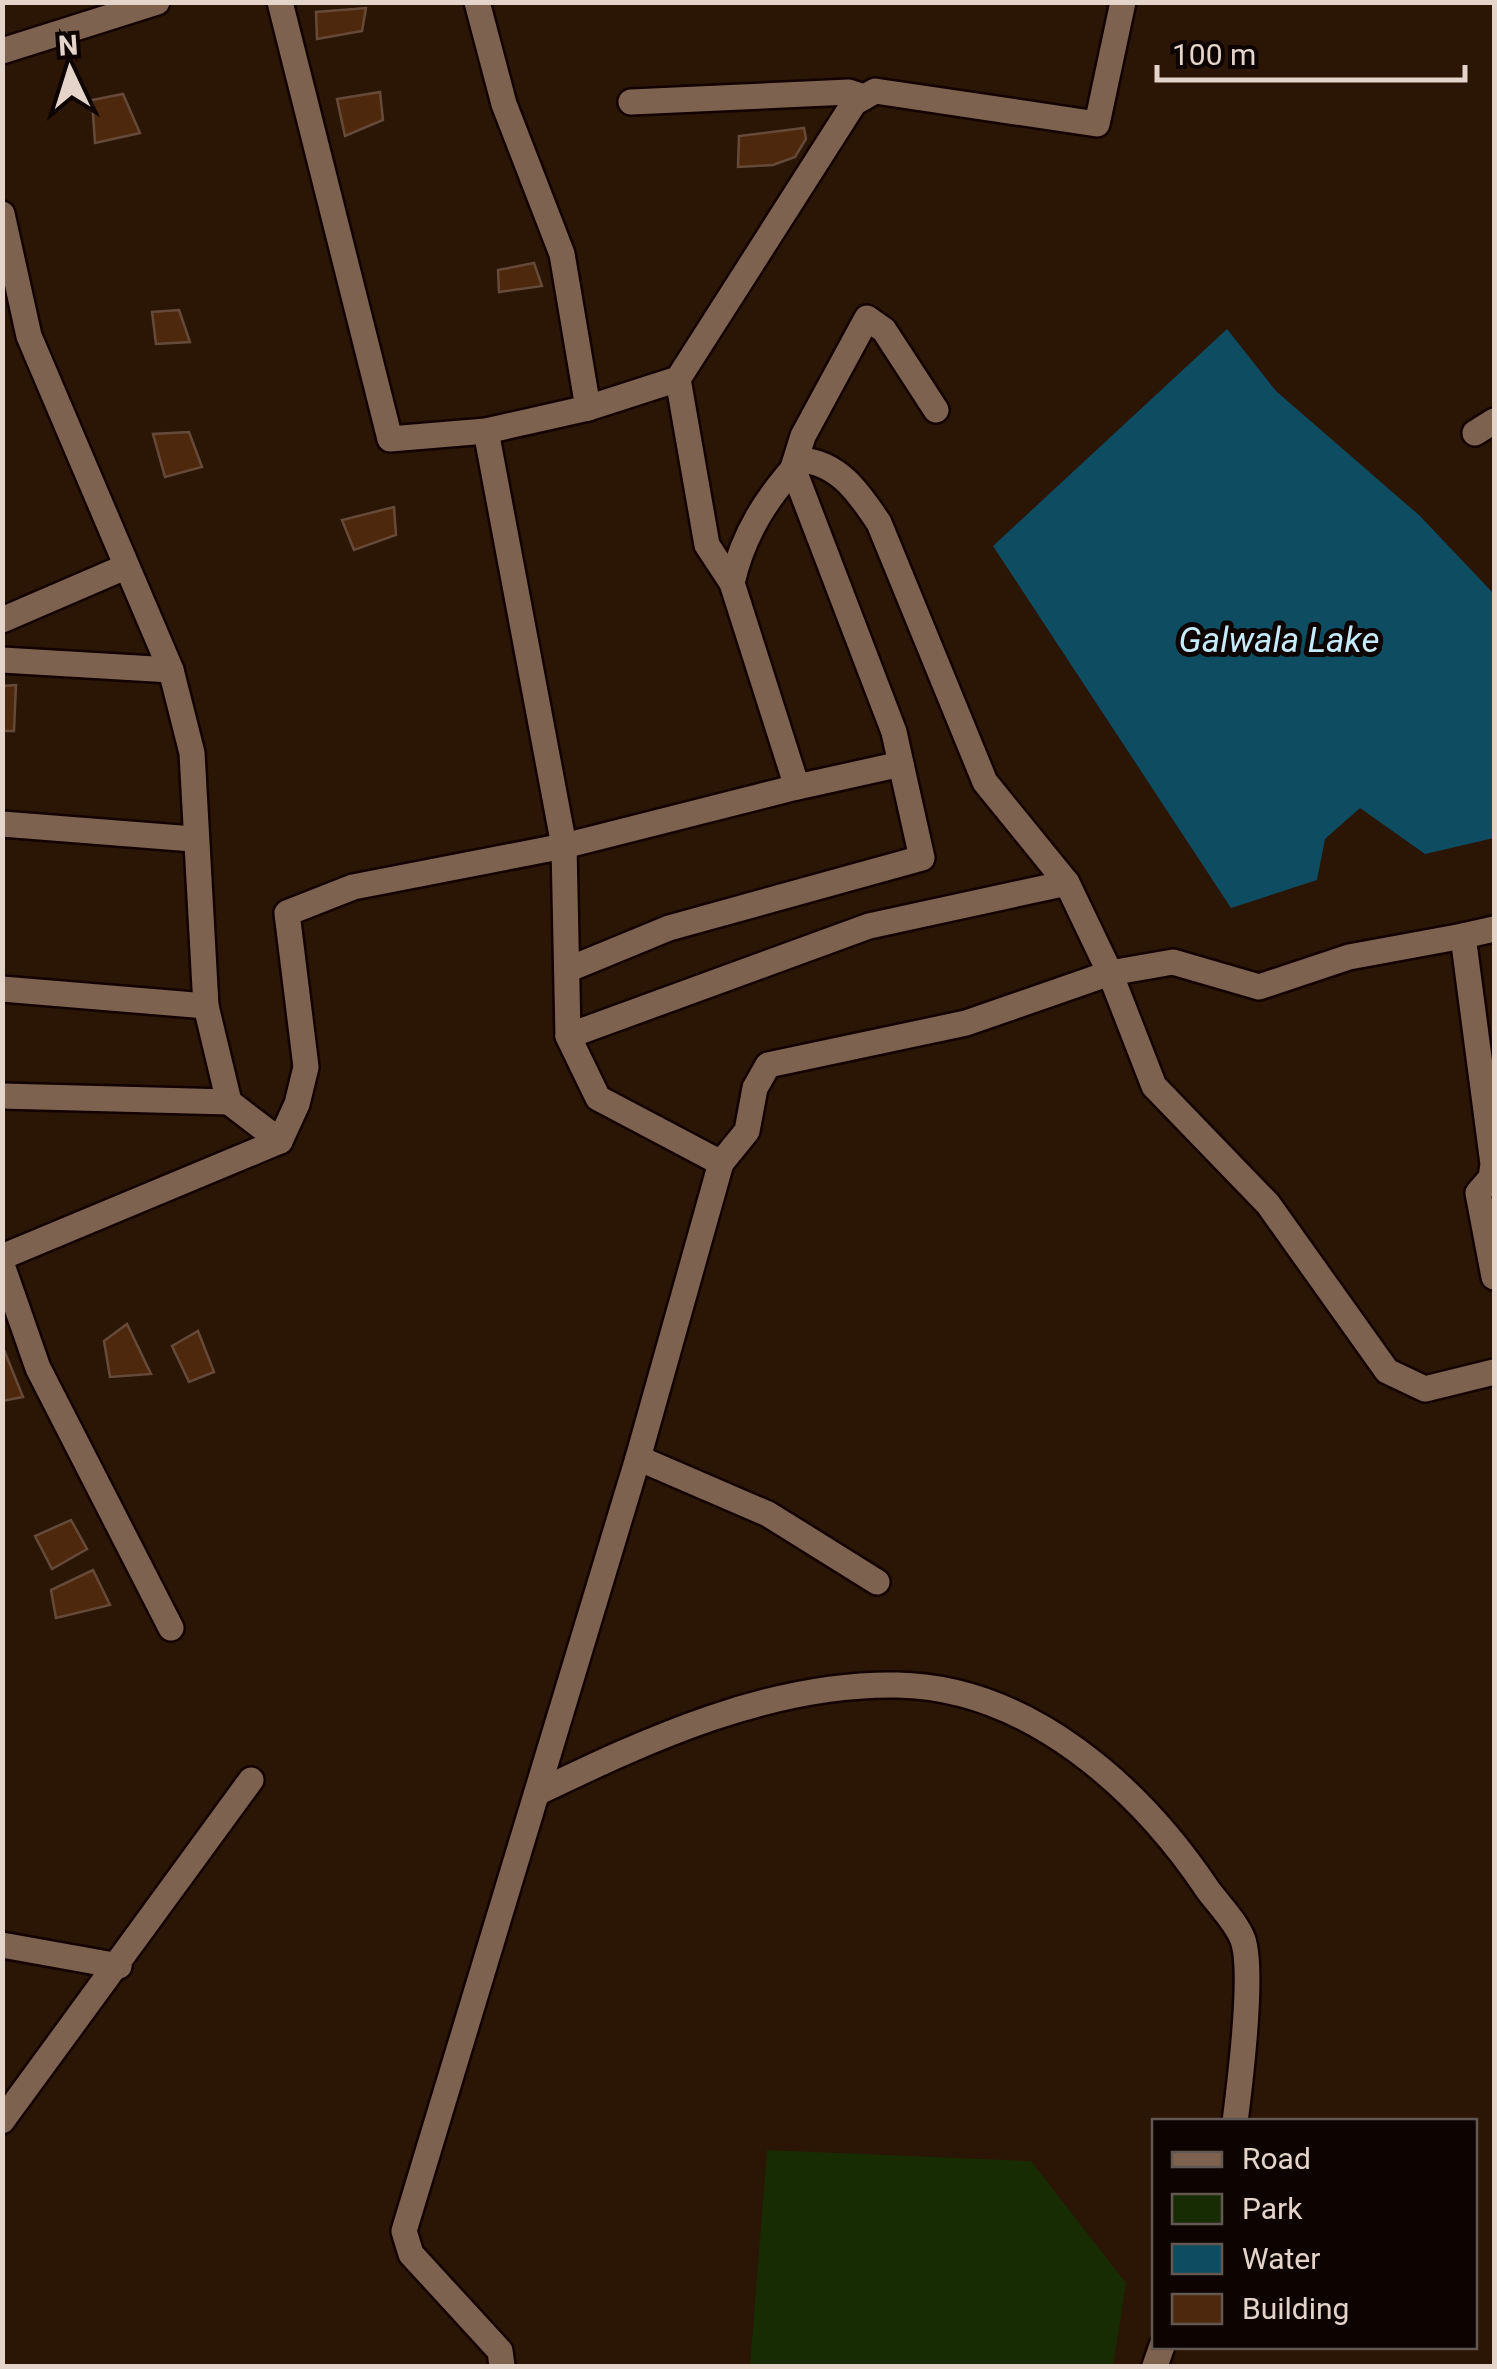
<svg xmlns="http://www.w3.org/2000/svg" width="1497" height="2369" font-family="Roboto,sans-serif">
  <style>
    .green { fill: #182c04 }
    .water { fill: #0e4c61 }
    .building { fill: #4e280c; stroke: #654a39; stroke-width: 2.5 }
    .lines { fill: none; stroke-linecap: round; stroke-linejoin: round }
    .minor-casing { stroke: #130200; stroke-width: 30 }
    .minor { stroke: #7e6250; stroke-width: 25 }
    .labels { text-anchor: middle; dominant-baseline: central; stroke-width: 10; stroke-linejoin: round; paint-order: stroke }
    .water-label { font-size: 35px; font-style: italic; fill: #c5ebfd; stroke: #0d0401 }
  </style>
  <rect width="100%" height="100%" fill="#2b1505"/>
  <path class="green" d="M767,2150L1031,2161L1126,2283L1113,2366H750Z"/>
  <path class="water" d="M1227,329L1276,391L1420,516L1494,594V838L1425,854L1360,808L1325,839L1317,880L1231,908L993,546Z"/>
  <g class="building">
    <path d="M366,8L362,31L317,39L316,12Z"/>
    <path d="M380,92L383,120L345,136L337,99Z"/>
    <path d="M123,94L140,133L95,143L92,100Z"/>
    <path d="M804,128L806,139L795,157L773,165L738,167L739,136Z"/>
    <path d="M534,263L542,286L499,292L498,270Z"/>
    <path d="M179,310L190,342L156,344L152,312Z"/>
    <path d="M189,432L202,467L165,477L153,434Z"/>
    <path d="M394,507L396,535L354,550L342,520Z"/>
    <path d="M16,685L14,731H2V686Z"/>
    <path d="M127,1324L151,1374L110,1377L104,1341Z"/>
    <path d="M198,1331L214,1372L189,1382L172,1346Z"/>
    <path d="M2,1345L23,1397L2,1401Z"/>
    <path d="M71,1520L87,1549L52,1569L35,1536Z"/>
    <path d="M93,1570L110,1605L56,1618L51,1590Z"/>
  </g>
  <g class="lines">
    <g class="minor-casing">
      <g id="minor">
        <path d="M280,2L390,439L486,431L588,408L678,379L854,103L875,91L1097,124L1123,2"/>
        <path d="M477,2L504,104L562,254L588,408"/>
        <path d="M2,51L157,2"/>
        <path d="M631,102L849,92L864,97"/>
        <path d="M2,214L29,336L171,670L192,753L206,1006"/>
        <path d="M678,379L707,545L732,583"/>
        <path d="M486,431L564,846L797,787L732,583C743,534 767,497 801,460C839,463 859,493 879,523L985,782L1067,883L1110,973L1154,1086L1268,1204L1387,1371L1425,1389L1494,1372"/>
        <path d="M1475,433L1494,421"/>
        <path d="M2,620L125,567"/>
        <path d="M2,660L171,670"/>
        <path d="M901,764L894,732L793,468L803,436L867,318L884,330L936,410"/>
        <path d="M2,824L193,839"/>
        <path d="M1494,929L1463,936L1493,1164L1491,1178L1478,1193L1494,1277"/>
        <path d="M567,970L669,928L922,858L901,764L797,787"/>
        <path d="M2,989L206,1006L229,1102L280,1141"/>
        <path d="M568,1036L869,926L1067,883"/>
        <path d="M2,1096L229,1102"/>
        <path d="M280,1141L297,1104L306,1067L287,913L353,887L564,846L568,1036L598,1098L721,1163L747,1131L755,1088L768,1065L966,1023L1110,973L1173,962L1259,987L1349,957L1463,936"/>
        <path d="M2,1257L280,1141"/>
        <path d="M2,1265L38,1368L171,1628"/>
        <path d="M638,1458L768,1514L877,1582"/>
        <path d="M537,1793C649,1739 770,1683 897,1685C1028,1687 1139,1787 1208,1890C1219,1905 1237,1923 1243,1940C1254,1973 1240,2083 1235,2122"/>
        <path d="M2,1945L119,1966"/>
        <path d="M2,2121L251,1780"/>
        <path d="M502,2366L500,2351L411,2254L404,2231L638,1458L721,1163"/>
        <path d="M1155,2366L1162,2346"/>
      </g>
    </g>
    <use href="#minor" class="minor"/>
  </g>
  <g class="labels">
    <g class="water-label">
      <text x="1279" y="640">Galwala Lake</text>
    </g>
  </g>
  <rect width="1497" height="2369" fill="none" stroke="#e4d4ca" stroke-width="10"/>
  <rect x="1152" y="2119" width="325" height="230" fill="#0d0401" stroke="#635751" stroke-width="2.5"/>
  <rect x="1172" y="2152" width="50" height="15" fill="#7e6250" stroke="#635751" stroke-width="2.5"/>
  <text x="1242" y="2169" font-size="30" fill="#e4d4ca">Road</text>
  <rect x="1172" y="2194" width="50" height="30" fill="#182c04" stroke="#635751" stroke-width="2.5"/>
  <text x="1242" y="2219" font-size="30" fill="#e4d4ca">Park</text>
  <rect x="1172" y="2244" width="50" height="30" fill="#0e4c61" stroke="#635751" stroke-width="2.5"/>
  <text x="1242" y="2269" font-size="30" fill="#e4d4ca">Water</text>
  <rect x="1172" y="2294" width="50" height="30" fill="#4e280c" stroke="#635751" stroke-width="2.5"/>
  <text x="1242" y="2319" font-size="30" fill="#e4d4ca">Building</text>
  <g transform="translate(70 70) rotate(356)" stroke="#0d0401" stroke-width="8" paint-order="stroke">
  <path d="M0-8L18 38L0 25L-18 38Z" fill="#e4d4ca"/>
  <text y="-15" font-size="28" font-weight="bold" text-anchor="middle" fill="#e4d4ca">N</text>
  </g>
  <path d="M1157 65v15h308v-15" fill="none" stroke="#e4d4ca" stroke-width="5"/>
  <text x="1172" y="65" font-size="30" fill="#e4d4ca" stroke="#0d0401" stroke-width="8" paint-order="stroke">100 m</text>
</svg>
